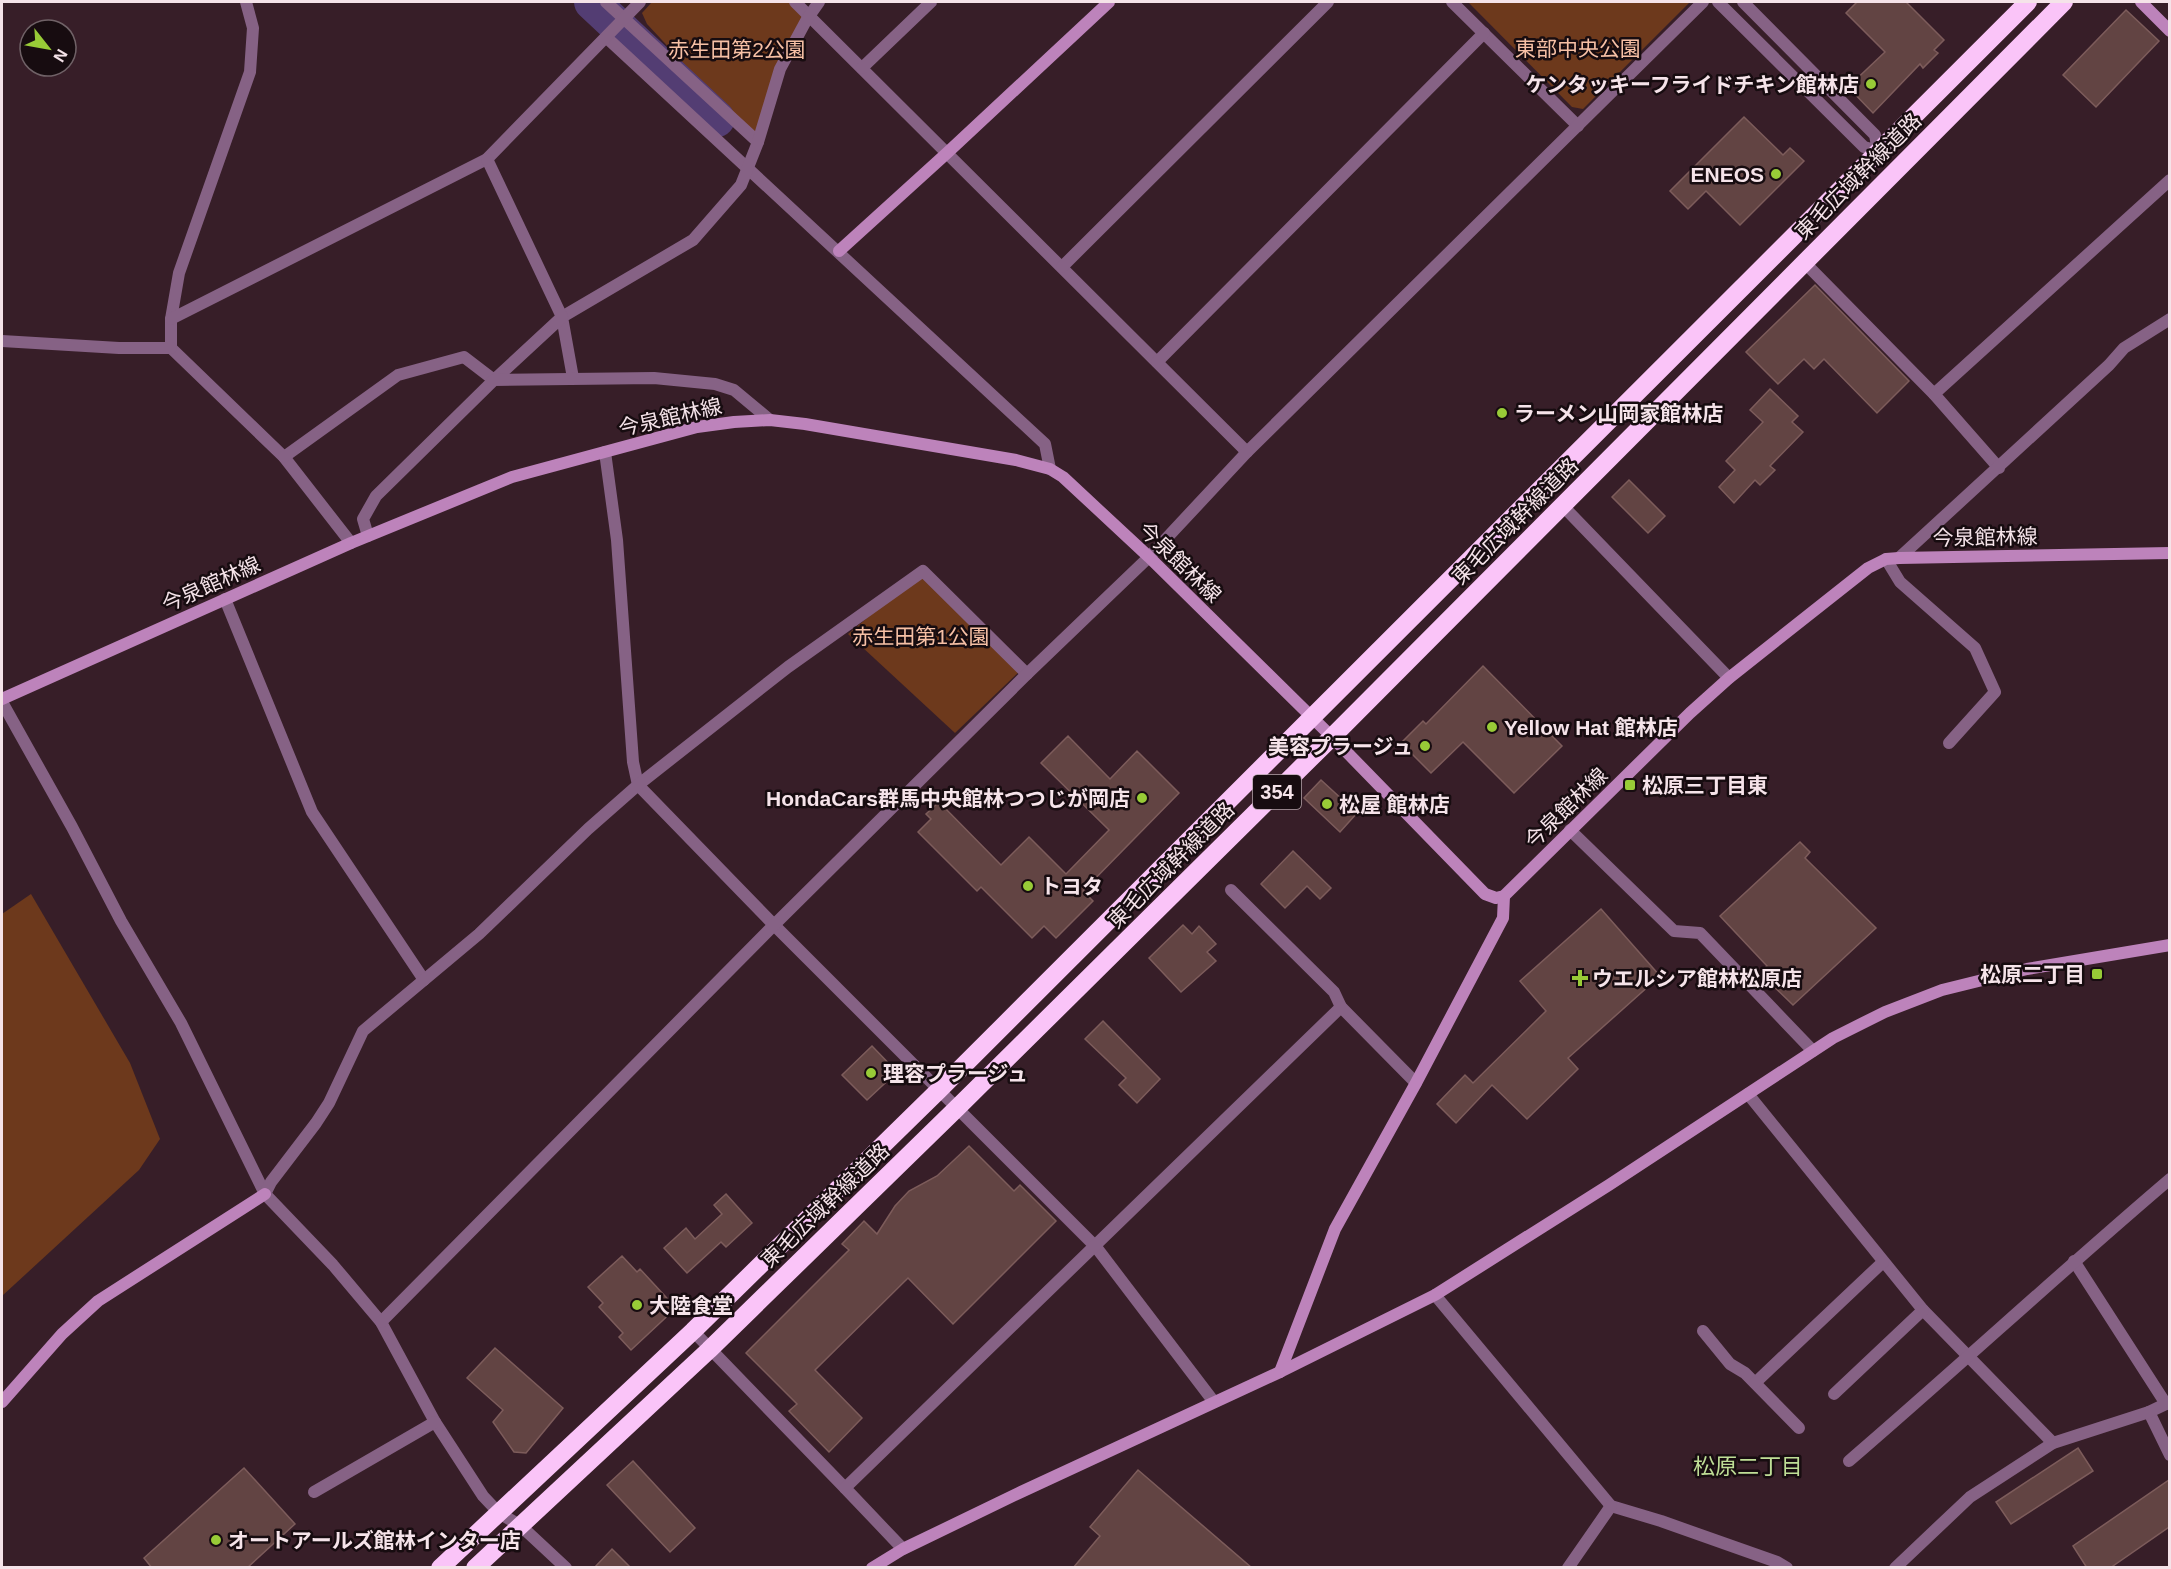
<svg xmlns="http://www.w3.org/2000/svg" width="2171" height="1569" font-family="Arial,'Noto Sans JP',sans-serif">
  <style>
    .green { fill: #6d391c }
    .lines { fill: none; stroke-linecap: round; stroke-linejoin: round }
    .river { stroke: #533d73; stroke-width: 36 }
    .building { fill: #624443; stroke: #7d5c5b; stroke-width: 1.5 }
    .lane { stroke: #866285; stroke-width: 12 }
    .street { stroke: #866285; stroke-width: 12 }
    .secondary { stroke: #bd83bb; stroke-width: 12 }
    .highway { stroke: #fac4f8; stroke-width: 18 }
    .poi-dot { fill: #98cb37; stroke: #170c10; stroke-width: 2 }
    .labels { text-anchor: middle; dominant-baseline: central; stroke-width: 5; stroke-linejoin: round; paint-order: stroke }
    .shield { fill: #170c10; stroke: #b2a2a8; stroke-width: 1.5 }
    .shield-label { font-size: 20px; font-weight: bold; fill: #f5e3e9 }
    .park-label { font-size: 21px; fill: #f7c0a5; stroke: #170c10 }
    .poi-label { font-size: 21px; font-weight: bold; fill: #f5e3e9; stroke: #170c10; text-anchor: start }
    .street-label { font-size: 21px; fill: #f5e3e9; stroke: #170c10 }
    .neighbourhood-label { font-size: 22px; fill: #bfde96; stroke: #170c10 }
  </style>
  <rect width="100%" height="100%" fill="#371e28"/>
  <g class="green">
    <path d="M652,2H789L807,19L755,140L647,24L642,13Z"/>
    <path d="M1468,2H1690L1583,109L1572,107Z"/>
    <path d="M923,571L1022,669L955,733L848,634Z"/>
    <path d="M31,894L130,1063L160,1139L139,1170L2,1296V914Z"/>
  </g>
  <g class="lines">
    <path class="river" d="M592,2L717,119"/>
  </g>
  <g class="building">
    <path d="M1857,2H1906L1944,40L1934,50L1938,53L1923,68L1920,64L1873,113L1848,87L1885,52L1846,13Z"/>
    <path d="M2126,10L2159,41L2096,107L2063,75Z"/>
    <path d="M1744,117L1783,155L1790,148L1804,161L1740,225L1706,191L1688,209L1670,191Z"/>
    <path d="M1815,285L1909,381L1877,413L1824,359L1814,369L1804,359L1778,384L1746,352Z"/>
    <path d="M1770,389L1798,416L1792,422L1803,432L1770,466L1775,470L1760,485L1755,480L1734,503L1719,487L1735,470L1726,461L1763,422L1750,410Z"/>
    <path d="M1629,480L1665,516L1648,533L1612,497Z"/>
    <path d="M1483,666L1562,746L1514,793L1463,742L1431,773L1401,743L1423,721L1426,724Z"/>
    <path d="M1068,736L1110,779L1137,751L1179,793L1083,891L1093,901L1056,938L1044,926L1032,938L981,887L977,891L918,832L931,819L926,814L939,802L1001,865L1029,837L1066,874L1109,830L1041,763Z"/>
    <path d="M1321,780L1357,813L1340,832L1304,798Z"/>
    <path d="M1800,842L1810,852L1805,858L1876,928L1793,1005L1760,973L1767,966L1720,916Z"/>
    <path d="M1293,851L1331,888L1320,899L1307,886L1285,908L1261,884Z"/>
    <path d="M1601,909L1660,976L1568,1058L1578,1069L1527,1119L1492,1085L1456,1123L1437,1104L1465,1075L1473,1083L1546,1011L1520,981Z"/>
    <path d="M1183,925L1192,934L1199,926L1216,944L1207,952L1216,961L1181,992L1149,958Z"/>
    <path d="M1103,1021L1160,1079L1137,1103L1119,1085L1126,1078L1085,1039Z"/>
    <path d="M872,1046L897,1072L867,1100L842,1075Z"/>
    <path d="M969,1146L1014,1191L1020,1185L1056,1221L953,1324L908,1278L815,1370L862,1418L829,1452L789,1411L797,1404L746,1353L849,1250L842,1244L864,1221L877,1234L895,1206L909,1191L937,1176Z"/>
    <path d="M726,1194L752,1223L726,1247L721,1242L687,1273L664,1248L686,1228L695,1239L722,1214L714,1205Z"/>
    <path d="M622,1256L637,1272L640,1269L676,1308L631,1350L619,1337L623,1333L599,1307L603,1303L588,1287Z"/>
    <path d="M495,1348L563,1408L526,1453L514,1452L493,1422L503,1410L467,1378Z"/>
    <path d="M2078,1448L2093,1471L2011,1524L1996,1502Z"/>
    <path d="M633,1461L695,1528L670,1552L607,1485Z"/>
    <path d="M244,1468L295,1524L247,1568H152L144,1558Z"/>
    <path d="M1138,1470L1252,1568H1073L1100,1536L1090,1527Z"/>
    <path d="M2169,1480V1527L2110,1568H2087L2073,1546Z"/>
    <path d="M612,1549L631,1568H594Z"/>
  </g>
  <g class="lines">
    <g class="lane">
      <path d="M1718,2L1864,147L1878,151L1875,135L1743,2"/>
      <path d="M1231,890L1334,992L1341,1007"/>
    </g>
    <g class="street">
      <path d="M246,2L253,28L250,72L179,273L171,319V348L284,457L351,543"/>
      <path d="M606,2L758,142"/>
      <path d="M795,2L1247,452"/>
      <path d="M1452,2L1578,126"/>
      <path d="M607,38L1045,444L1050,469"/>
      <path d="M862,68L931,2"/>
      <path d="M1804,262L1934,394L1999,468"/>
      <path d="M1062,267L1328,2"/>
      <path d="M171,319L487,159L640,2"/>
      <path d="M2,341L119,348H171"/>
      <path d="M1157,362L1484,33"/>
      <path d="M573,378L562,317L693,240L741,185L758,142L780,69L807,19L819,2"/>
      <path d="M1934,394L2170,180"/>
      <path d="M605,452L617,540L633,762L638,785L774,925L1096,1247L1214,1402"/>
      <path d="M284,457L398,375L464,357L494,380L562,317L487,159"/>
      <path d="M1562,505L1729,678"/>
      <path d="M368,536L363,519L376,496L494,380L654,378L715,384L734,390L770,420"/>
      <path d="M1899,558L2109,365L2124,348L2170,319"/>
      <path d="M1886,559L1900,582L1975,648L1995,692L1949,743"/>
      <path d="M225,599L312,812L424,980"/>
      <path d="M2,702L72,827L121,921L181,1023L265,1194L333,1265L381,1322L435,1422L483,1496L499,1513L521,1526L566,1568"/>
      <path d="M1570,830L1674,931L1700,933L1813,1051"/>
      <path d="M1748,1094L1923,1310L2053,1443"/>
      <path d="M265,1194L271,1182L316,1123L329,1103L363,1031L479,934L588,829L638,785L788,667L923,571L1027,674"/>
      <path d="M2074,1261L2166,1404"/>
      <path d="M1435,1295L1611,1506L1661,1521L1777,1562L1787,1568"/>
      <path d="M381,1322L774,925L1027,674L1149,557L1247,452L1703,2"/>
      <path d="M693,1331L845,1488"/>
      <path d="M1703,1331L1730,1364L1745,1373L1799,1428"/>
      <path d="M1755,1383L1883,1262"/>
      <path d="M1834,1394L1923,1310"/>
      <path d="M2149,1412L2170,1455"/>
      <path d="M1849,1461C1957,1368 2062,1271 2170,1179"/>
      <path d="M314,1492L435,1422"/>
      <path d="M903,1549L845,1488L1341,1007L1416,1083"/>
      <path d="M1568,1568L1611,1506"/>
      <path d="M1895,1568L1970,1497L2053,1443L2149,1412L2170,1402"/>
    </g>
    <g class="secondary">
      <path d="M2141,2L2170,31"/>
      <path d="M839,251L947,153L1109,2"/>
      <path d="M2,699L351,543L512,477L697,427L734,422L770,420L805,424L1016,460L1050,469L1063,477L1149,557L1332,737L1485,894L1496,898L1504,896L1690,713L1729,678L1868,568L1886,559L1899,558L2170,553"/>
      <path d="M1280,1372L1335,1229L1416,1083L1503,918L1504,896"/>
      <path d="M2,1402L62,1334L98,1301L265,1194"/>
      <path d="M872,1568L903,1549L1021,1492L1280,1372L1435,1295L1609,1185L1833,1038L1885,1012L1942,990L2027,969L2170,945"/>
    </g>
    <g class="highway">
      <path d="M440,1568L693,1331L939,1090L2028,2"/>
      <path d="M475,1568L709,1350L957,1108L1332,737L2064,2"/>
    </g>
  </g>
  <g class="poi-dot">
    <circle cx="1871" cy="84" r="6"/>
    <circle cx="1776" cy="174" r="6"/>
    <circle cx="1502" cy="413" r="6"/>
    <circle cx="1492" cy="727" r="6"/>
    <circle cx="1425" cy="746" r="6"/>
    <rect x="1624" y="779" width="12" height="12" rx="3"/>
    <circle cx="1142" cy="798" r="6"/>
    <circle cx="1327" cy="804" r="6"/>
    <circle cx="1028" cy="886" r="6"/>
    <rect x="2091" y="968" width="12" height="12" rx="3"/>
    <path d="M1577 969h6v6h6v6h-6v6h-6v-6h-6v-6h6z"/>
    <circle cx="871" cy="1073" r="6"/>
    <circle cx="637" cy="1305" r="6"/>
    <circle cx="216" cy="1540" r="6"/>
  </g>
  <g class="labels">
    <rect class="shield" x="1253" y="775" width="48" height="34" rx="4.5"/>
    <g class="shield-label">
      <text x="1277" y="792">354</text>
    </g>
    <g class="park-label">
      <text x="1578" y="48">東部中央公園</text>
      <text x="737" y="49">赤生田第2公園</text>
      <text x="921" y="636">赤生田第1公園</text>
    </g>
    <g class="poi-label">
      <text x="1859" y="84" text-anchor="end">ケンタッキーフライドチキン館林店</text>
      <text x="1764" y="174" text-anchor="end">ENEOS</text>
      <text x="1514" y="413">ラーメン山岡家館林店</text>
      <text x="1504" y="727">Yellow Hat 館林店</text>
      <text x="1413" y="746" text-anchor="end">美容プラージュ</text>
      <text x="1642" y="785">松原三丁目東</text>
      <text x="1130" y="798" text-anchor="end">HondaCars群馬中央館林つつじが岡店</text>
      <text x="1339" y="804">松屋 館林店</text>
      <text x="1040" y="886">トヨタ</text>
      <text x="2085" y="974" text-anchor="end">松原二丁目</text>
      <text x="1592" y="978">ウエルシア館林松原店</text>
      <text x="883" y="1073">理容プラージュ</text>
      <text x="649" y="1305">大陸食堂</text>
      <text x="228" y="1540">オートアールズ館林インター店</text>
    </g>
    <g class="street-label">
      <text transform="translate(1858 176) rotate(-45)">東毛広域幹線道路</text>
      <text transform="translate(670 417) rotate(-13)">今泉館林線</text>
      <text transform="translate(1515 521) rotate(-45)">東毛広域幹線道路</text>
      <text transform="translate(1985 537) rotate(-1)">今泉館林線</text>
      <text transform="translate(1180 562) rotate(44)">今泉館林線</text>
      <text transform="translate(211 584) rotate(-24)">今泉館林線</text>
      <text transform="translate(1566 808) rotate(-44)">今泉館林線</text>
      <text transform="translate(1171 865) rotate(-45)">東毛広域幹線道路</text>
      <text transform="translate(825 1205) rotate(-44)">東毛広域幹線道路</text>
    </g>
    <g class="neighbourhood-label">
      <text x="1748" y="1466">松原二丁目</text>
    </g>
  </g>
  <rect width="2171" height="1569" fill="none" stroke="#f5e3e9" stroke-width="6"/>
  <g transform="translate(48 48) rotate(121)"><circle r="28" fill="#170c10" stroke="#706267" stroke-width="1.5"/>
  <path d="M0-4.5L10 22L0 15L-10 22Z" fill="#98cb37"/>
  <text y="-9" font-size="16" font-weight="bold" text-anchor="middle" fill="#f5e3e9">N</text>
  </g>
</svg>
